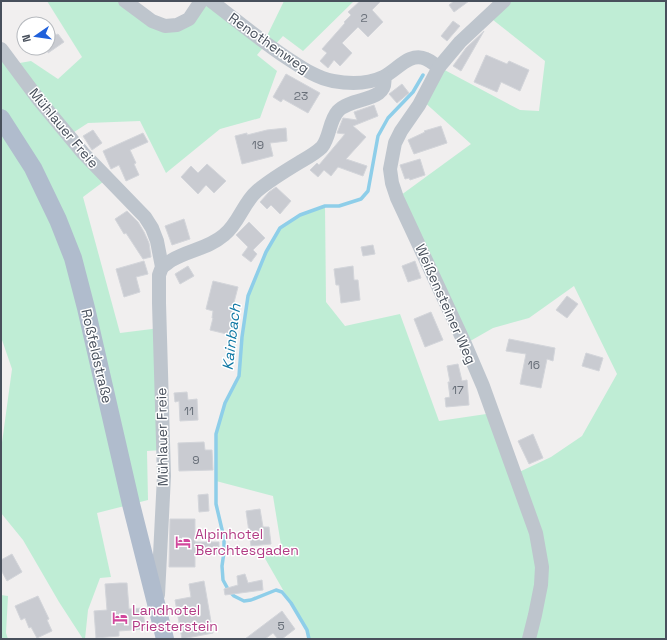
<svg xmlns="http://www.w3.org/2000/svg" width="667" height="640" font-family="'Space Grotesk',sans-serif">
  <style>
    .green { fill: #bfedd5 }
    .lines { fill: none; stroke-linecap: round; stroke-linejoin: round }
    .stream { stroke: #8ecee9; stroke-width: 3.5 }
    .building { fill: #c9cbd1; stroke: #d3d5da }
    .minor { stroke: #bec5cd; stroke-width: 14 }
    .major { stroke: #b0bccd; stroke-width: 18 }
    .labels { text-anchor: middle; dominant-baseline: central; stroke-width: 3; stroke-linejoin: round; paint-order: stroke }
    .number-label { font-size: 12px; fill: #686f79 }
    .street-label { font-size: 14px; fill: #48505c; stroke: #fff }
    .hotel-label { font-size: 14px; fill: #b23c85; stroke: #fff; text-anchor: start }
    .water-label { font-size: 15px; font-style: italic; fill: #1279a5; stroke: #fff }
  </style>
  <rect width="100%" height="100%" fill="#f1efef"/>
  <g class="green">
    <path d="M47,1H125L140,14L177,25L201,1L264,42L284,1H354L303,51L283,36L272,48L266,44L257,55L277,71L260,118L220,129L166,173L140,121L88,123L68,136L107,179L83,197L120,333L160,328L163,450L147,451L148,500L97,513L111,577L100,578L88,610L85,639H83L59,602L23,540L1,513V450L12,369L1,337V49L14,64L31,61L58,79L82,57Z"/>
    <path d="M504,1H666V639H309L306,630L263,555L282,551L273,496L216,481V434L225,403L239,376L242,337L248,296L266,252L280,228L300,215L325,206L326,302L345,326L400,314L439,421L493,413L515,474L551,457L582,436L617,374L574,286L529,318L493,328L465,344L397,198L471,144L422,100L439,67L520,110L539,111L545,61L488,16Z"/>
    <path d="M1,595L8,596L6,633L8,639H1Z"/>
  </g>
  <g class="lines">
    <path class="stream" d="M309,639L307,630L291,603L282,592L276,590L251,600L244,601L234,596L229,591L223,580L222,566L224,552V538L216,504V434L225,403L239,376L242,337L248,296L266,252L280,228L300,215L325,206H339L361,199L368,191L378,136L388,118L413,92L423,75"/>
  </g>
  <g class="building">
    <path d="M360,1H381L372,10L383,22L368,37L358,27L342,43L352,53L340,66L334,60L328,68L320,61L327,53L322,49L345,23L344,22L351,15L348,12Z"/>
    <path d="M454,1H469L454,12L449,5Z"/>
    <path d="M453,21L460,26L447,41L441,36Z"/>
    <path d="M48,23L56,35L58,34L64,42L48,53Z"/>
    <path d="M484,31L461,71L453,66L466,48Z"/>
    <path d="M486,55L507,64L509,61L529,70L520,91L501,82L497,92L474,82Z"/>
    <path d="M286,74L320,93L308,113L283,99L281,102L273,97Z"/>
    <path d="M402,84L409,93L397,103L389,94Z"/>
    <path d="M374,105L378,116L353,126L366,137L346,159L367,166L363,176L338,167L331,176L324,170L318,177L310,170L317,163L319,165L345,134L337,133L343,118L357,120L354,112Z"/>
    <path d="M441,126L447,143L414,154L408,140L425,132L424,131Z"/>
    <path d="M286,128L287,141L270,143L273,156L242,164L235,136L247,133V135L267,130Z"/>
    <path d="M93,130L102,143L92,150L83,136Z"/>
    <path d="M143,133L148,142L130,150L136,163L134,164L139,175L126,181L119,165L111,169L103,151Z"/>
    <path d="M420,159L425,175L410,180L409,178L405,179L400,165Z"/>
    <path d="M207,164L226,181L214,193L206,185L198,194L181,177L191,166L198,173Z"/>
    <path d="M276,187L291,201L280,214L271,205L267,209L260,202L269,192Z"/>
    <path d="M127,211L138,222L144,232L149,243L151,257L143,259L126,233L124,234L115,219Z"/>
    <path d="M184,219L190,239L172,245L165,226Z"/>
    <path d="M249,222L265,238L253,250L257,254L251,262L242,255L248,247L236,235Z"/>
    <path d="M373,245L375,254L363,256L361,247Z"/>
    <path d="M144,261L148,274L136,277L140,292L124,297L116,269Z"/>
    <path d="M415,261L421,278L408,282L402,266Z"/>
    <path d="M188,266L194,276L180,284L175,274Z"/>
    <path d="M353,266L354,280H358L360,300L341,303L339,285H336L334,269Z"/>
    <path d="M213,281L238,287L232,310H234L232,319L239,320L235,336L210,330L213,318H212L213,311L206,309Z"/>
    <path d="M567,296L578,304L567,318L556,310Z"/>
    <path d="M431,312L443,340L425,347L414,319Z"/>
    <path d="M509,339L555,348L553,361L547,359L541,388L520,384L526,354L506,351Z"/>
    <path d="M586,353L603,358L599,371L582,366Z"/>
    <path d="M458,364L462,381L467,380L469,405L446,407L445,398L450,397L448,382H450L447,366Z"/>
    <path d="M187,392L188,400L197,399L198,420L180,421L179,401L175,402L174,393Z"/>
    <path d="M533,434L543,458L529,464L518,441Z"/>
    <path d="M204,442L205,450H212L213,470L179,471L178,443Z"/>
    <path d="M208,494L209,511L199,512L198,495Z"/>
    <path d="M260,509L263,527H269L271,544L251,546L246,511Z"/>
    <path d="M170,519H195V542H219V554L195,555V567H169Z"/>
    <path d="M12,554L22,572L7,581L1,570V560Z"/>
    <path d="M245,574L248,583L262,580L263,590L225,595L224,589L238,585L237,576Z"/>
    <path d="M204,581L213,633L182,639L175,600L191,597L189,584Z"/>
    <path d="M120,583H127L129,609L143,608L145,629L119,631V636L96,638L94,611L107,610L105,584Z"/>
    <path d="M38,596L49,619L47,620L52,631L37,638L31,627L29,628L25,618L21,620L15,606Z"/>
    <path d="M282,611L295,629L282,639H278L273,633L265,639H245Z"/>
  </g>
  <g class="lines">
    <g class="minor">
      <path d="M125,1L152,21L165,26L177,25L189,19L201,1"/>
      <path d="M211,1C236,20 260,40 287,58C301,67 316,78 333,81C349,84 368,84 383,77C396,71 410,51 426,59C431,61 435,65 439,67"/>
      <path d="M504,1L460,42L439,67L419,105L401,131L395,143L390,169L392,183L397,198L465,344L483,386L536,533L542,567L541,585L535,615L529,639"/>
      <path d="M1,49L39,100L83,153L145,217L152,228L157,241L162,267L159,275V303L164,476L158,595"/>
      <path d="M162,267C165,265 169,262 172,260C189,250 209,248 224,235C239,223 243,203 257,191C270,180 285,171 300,162C307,158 316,153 322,147C330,137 329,121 338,111C352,96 389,103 384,77"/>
    </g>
    <path class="major" d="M1,118L33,168L58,220L73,258L86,308L131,504L165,639"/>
  </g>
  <defs>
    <g id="hotel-bare" transform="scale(1.2)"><path d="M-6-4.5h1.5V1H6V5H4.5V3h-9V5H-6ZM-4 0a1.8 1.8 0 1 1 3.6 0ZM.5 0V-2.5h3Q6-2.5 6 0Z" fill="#d1479c" stroke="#fff" stroke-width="2.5" paint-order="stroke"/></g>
  </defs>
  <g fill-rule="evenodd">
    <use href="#hotel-bare" x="183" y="542"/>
    <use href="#hotel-bare" x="120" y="618"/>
  </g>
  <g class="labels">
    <g class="number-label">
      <text x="364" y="18">2</text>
      <text x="301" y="96">23</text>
      <text x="258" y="145">19</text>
      <text x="534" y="365">16</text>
      <text x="458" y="390">17</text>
      <text x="189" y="411">11</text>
      <text x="196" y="460">9</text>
      <text x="281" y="626">5</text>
    </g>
    <g class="street-label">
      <text transform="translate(269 43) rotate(35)">Renothenweg</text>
      <text transform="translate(64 128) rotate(50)">Mühlauer Freie</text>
      <text transform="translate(446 304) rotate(66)">Weißensteiner Weg</text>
      <text transform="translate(97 356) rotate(77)">Roßfeldstraße</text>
      <text transform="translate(162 437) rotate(-91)">Mühlauer Freie</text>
    </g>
    <g class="hotel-label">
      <text x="195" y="534">Alpinhotel<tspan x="195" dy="16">Berchtesgaden</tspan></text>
      <text x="132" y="610">Landhotel<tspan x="132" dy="16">Priesterstein</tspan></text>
    </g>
    <g class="water-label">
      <text transform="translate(231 337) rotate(-83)">Kainbach</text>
    </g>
  </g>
  <rect width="667" height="640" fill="none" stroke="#48505c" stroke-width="4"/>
  <g transform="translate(36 36) rotate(257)"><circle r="19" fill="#ffffff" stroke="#b6b9be"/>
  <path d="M0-3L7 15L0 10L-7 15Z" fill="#2061db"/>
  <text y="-6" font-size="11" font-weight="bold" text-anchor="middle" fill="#48505c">N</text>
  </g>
</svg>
